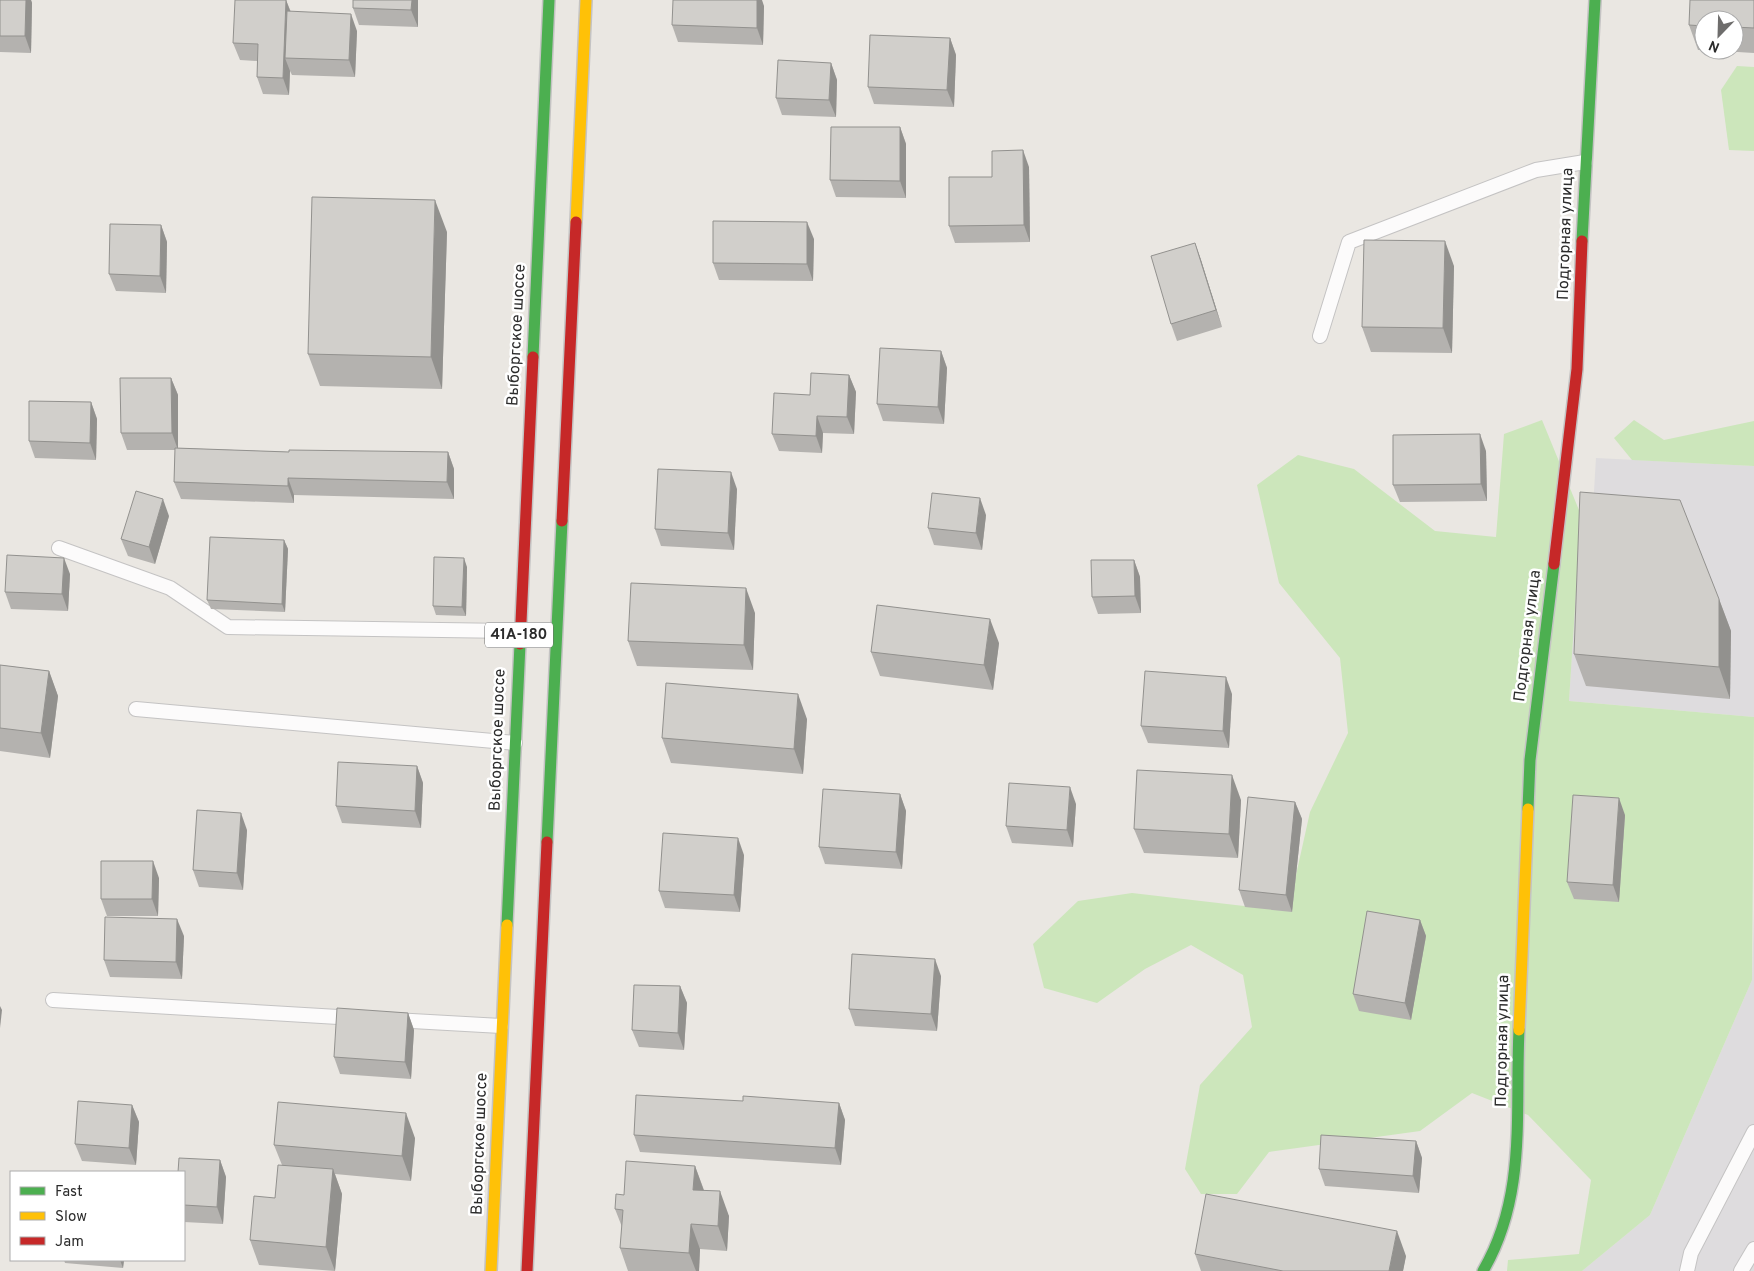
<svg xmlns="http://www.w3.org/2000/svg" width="1754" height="1271" font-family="Overpass,sans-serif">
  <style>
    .industrial { fill: #dedcde }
    .green { fill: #cce6bb }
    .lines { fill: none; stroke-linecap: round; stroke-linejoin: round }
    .lane-casing { stroke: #c4c3c3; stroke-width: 16 }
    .fast-casing { stroke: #c4c3c3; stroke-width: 14 }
    .slow-casing { stroke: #c4c3c3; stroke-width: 14 }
    .jam-casing { stroke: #c4c3c3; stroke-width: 14 }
    .lane { stroke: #fcfbfb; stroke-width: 14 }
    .fast { stroke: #4caf50; stroke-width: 11 }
    .slow { stroke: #ffc107; stroke-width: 11 }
    .jam { stroke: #c62828; stroke-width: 11 }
    .wall { fill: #b4b2af }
    .shaded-wall { fill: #92918e }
    .building { fill: #d1cfcb; stroke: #92918e }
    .labels { text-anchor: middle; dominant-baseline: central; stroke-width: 5; stroke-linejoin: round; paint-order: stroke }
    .shield { fill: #fff; stroke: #6b6b6b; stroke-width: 1 }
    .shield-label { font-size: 15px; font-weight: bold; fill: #2c2c2c }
    .street-label { font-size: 16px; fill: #2c2c2c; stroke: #fff }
  </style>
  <rect width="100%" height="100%" fill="#eae7e2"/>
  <g class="industrial">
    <path d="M1596,458L1754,466V717L1569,701L1580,524H1592Z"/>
    <path d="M1754,910V1271H1582L1650,1215L1752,980Z"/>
  </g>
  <g class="green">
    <path d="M1737,66L1754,67V151L1729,150L1721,90Z"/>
    <path d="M1542,420L1581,515L1569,701L1754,717L1752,980L1650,1215L1582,1271H1507L1508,1260L1579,1254L1591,1180L1528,1115L1472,1093L1420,1131L1269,1152L1237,1194H1201L1185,1169L1200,1085L1252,1027L1243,975L1191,945L1145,969L1097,1003L1044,988L1033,944L1078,901L1132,893L1288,911L1310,812L1348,733L1340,658L1279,583L1257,485L1298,455L1354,469L1435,531L1496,537L1504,434Z"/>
    <path d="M1634,420L1664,440L1754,421V466L1632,460L1614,438Z"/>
  </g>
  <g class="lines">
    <g class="lane-casing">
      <g id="lane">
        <path d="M1320,336L1349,242L1536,170L1585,162"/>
        <path d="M59,548L170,588L228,627L519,631"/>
        <path d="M136,709L515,743"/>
        <path d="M53,1000L355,1018"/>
        <path d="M394,1020L501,1026"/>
        <path d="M1687,1271L1691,1253L1754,1132"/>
        <path d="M1741,1271L1754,1249"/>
      </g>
    </g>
    <g class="fast-casing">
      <g id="fast">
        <path d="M1582,241L1595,0"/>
        <path d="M533,357L549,0"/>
        <path d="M1528,809L1530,760L1554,564"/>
        <path d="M547,842L562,521"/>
        <path d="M507,925L520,644"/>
        <path d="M1483,1271C1527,1196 1515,1114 1519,1030"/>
      </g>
    </g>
    <g class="slow-casing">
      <g id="slow">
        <path d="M576,222L586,0"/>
        <path d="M1519,1030L1528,809"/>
        <path d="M491,1271L507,925"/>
      </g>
    </g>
    <g class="jam-casing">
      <g id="jam">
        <path d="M562,521L576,222"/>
        <path d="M1554,564L1577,369L1582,241"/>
        <path d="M520,644L533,357"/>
        <path d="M527,1271L547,842"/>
      </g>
    </g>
    <use href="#lane" class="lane"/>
    <use href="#fast" class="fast"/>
    <use href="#slow" class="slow"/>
    <use href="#jam" class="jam"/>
  </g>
  <g class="wall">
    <path d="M0,0H31L32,3L31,53L0,52Z"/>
    <path d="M286,0L291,12L357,31L355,77L292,75L290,71L289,95L263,94L257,77V61L240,60L233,43Z"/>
    <path d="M418,0V27L359,25L353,8Z"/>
    <path d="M1754,0V53L1705,50H1734V20H1704V50H1698L1689,25Z"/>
    <path d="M764,6L763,45L678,42L672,25Z"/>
    <path d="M950,38L956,55L954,107L874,104L868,87Z"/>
    <path d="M831,63L837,80L836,117L782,115L776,98Z"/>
    <path d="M900,127L906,144V198L836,197L830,180Z"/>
    <path d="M1029,167L1030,242L955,243L949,226L992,177Z"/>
    <path d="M161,225L167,242L166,293L116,291L109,274Z"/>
    <path d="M447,232L442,389L320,386L308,354Z"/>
    <path d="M814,239L813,281L719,280L713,263Z"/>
    <path d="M1195,243L1201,260L1222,327L1177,341L1171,324Z"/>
    <path d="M1454,266L1452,353L1371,352L1362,327Z"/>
    <path d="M941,351L947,368L944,424L883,421L877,404Z"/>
    <path d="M849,375L856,392L854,434L823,433L822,453L779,451L772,434Z"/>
    <path d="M171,378L178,395V448L289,452H448L454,469V499L294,495V503L181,499L174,482L175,450H127L121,433Z"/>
    <path d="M91,402L97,419L96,460L35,458L29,441Z"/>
    <path d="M1486,451L1487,501L1400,502L1393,485Z"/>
    <path d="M737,489L734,550L661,546L655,529Z"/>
    <path d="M986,515L982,550L934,545L928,528Z"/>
    <path d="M169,516L155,564L128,556L121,539Z"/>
    <path d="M284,540L288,549L285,612L211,609L207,600Z"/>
    <path d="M1134,560L1140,577L1141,613L1098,614L1092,597Z"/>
    <path d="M467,567L466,616L436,615L433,606Z"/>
    <path d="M70,574L68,611L11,609L5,592Z"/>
    <path d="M1719,599L1731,631L1730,699L1586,686L1574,654Z"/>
    <path d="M755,613L753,670L637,666L628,641Z"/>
    <path d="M999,643L993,690L880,676L871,652Z"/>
    <path d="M0,665L49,671L58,696L50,758L0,751Z"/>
    <path d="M1232,694L1229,748L1148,743L1141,726Z"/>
    <path d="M807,719L803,774L671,763L662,738Z"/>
    <path d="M417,766L423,783L421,828L342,823L336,806Z"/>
    <path d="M900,794L906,811L902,869L825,864L819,847Z"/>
    <path d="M1241,800L1238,858L1144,853L1134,829Z"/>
    <path d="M1295,802L1302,819L1292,912L1245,907L1239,890Z"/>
    <path d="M1076,804L1073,847L1012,843L1006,826Z"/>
    <path d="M1625,815L1619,902L1574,899L1567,882Z"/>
    <path d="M247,830L243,890L199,887L193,870Z"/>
    <path d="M744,855L740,912L665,908L659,891Z"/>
    <path d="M159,878L158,916H107L101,899Z"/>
    <path d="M1420,920L1426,936L1411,1020L1359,1011L1353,994Z"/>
    <path d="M184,936L182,979L110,977L104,960Z"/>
    <path d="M941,976L937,1031L855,1026L849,1009Z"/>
    <path d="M680,986L687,1003L684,1050L639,1047L632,1030Z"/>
    <path d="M408,1013L414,1030L411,1079L340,1074L334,1057Z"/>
    <path d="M743,1101L839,1103L845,1120L841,1165L640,1152L634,1135Z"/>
    <path d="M132,1105L139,1122L136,1165L82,1161L75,1144Z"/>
    <path d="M415,1138L411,1181L335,1174L342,1194L335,1271L259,1265L250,1240L275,1198L282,1165L274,1145Z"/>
    <path d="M1416,1141L1422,1158L1419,1193L1325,1186L1319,1169Z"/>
    <path d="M220,1160L226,1177L223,1224L184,1222V1172Z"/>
    <path d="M695,1166L704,1190L729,1216L727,1251L700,1249L699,1271H628L620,1248L622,1227L615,1209L624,1195Z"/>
    <path d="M1195,1254L1406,1256L1403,1271H1201Z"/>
    <path d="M64,1260H124L123,1268L65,1263Z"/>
  </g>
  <g class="shaded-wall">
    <path d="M26,0H31L32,3L31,53L25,36Z"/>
    <path d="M286,0L292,16L285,58L290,71L289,95L283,78Z"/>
    <path d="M412,0H418V27L411,10Z"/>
    <path d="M757,0H762L764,6L763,45L757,28Z"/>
    <path d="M351,14L357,31L355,77L349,60Z"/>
    <path d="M950,38L956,55L954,107L947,90Z"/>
    <path d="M831,63L837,80L836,117L829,100Z"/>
    <path d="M900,127L906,144V198L900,181Z"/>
    <path d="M1023,150L1029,167L1030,242L1024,225Z"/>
    <path d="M435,200L447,232L442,389L431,357Z"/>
    <path d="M807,222L814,239L813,281L807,264Z"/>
    <path d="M161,225L167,242L166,293L160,276Z"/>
    <path d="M1445,241L1454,266L1452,353L1443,328Z"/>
    <path d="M1195,243L1201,260L1222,327L1216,310Z"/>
    <path d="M941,351L947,368L944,424L938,407Z"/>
    <path d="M849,375L856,392L854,434L847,417Z"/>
    <path d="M171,378L178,395V450L172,433Z"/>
    <path d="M91,402L97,419L96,460L90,443Z"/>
    <path d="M817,416L823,433L822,453L816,436Z"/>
    <path d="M1480,434L1486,451L1487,501L1481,484Z"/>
    <path d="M448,452L454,469V499L447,482Z"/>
    <path d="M731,472L737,489L734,550L728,533Z"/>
    <path d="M288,478L294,495V503L288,486Z"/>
    <path d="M980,498L986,515L982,550L976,533Z"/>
    <path d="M163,499L169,516L155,564L149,547Z"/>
    <path d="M284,540L288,549L285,612L282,604Z"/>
    <path d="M64,558L70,574L68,611L62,594Z"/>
    <path d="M464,558L467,567L466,616L462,607Z"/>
    <path d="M1134,560L1140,577L1141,613L1135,596Z"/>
    <path d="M746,588L755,613L753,670L744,645Z"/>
    <path d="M1719,599L1731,631L1730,699L1719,667Z"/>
    <path d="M990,619L999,643L993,690L984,665Z"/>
    <path d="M49,671L58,696L50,758L41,733Z"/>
    <path d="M1226,677L1232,694L1229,748L1223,731Z"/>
    <path d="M798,694L807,719L803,774L794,749Z"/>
    <path d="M417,766L423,783L421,828L415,811Z"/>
    <path d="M1232,775L1241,800L1238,858L1229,834Z"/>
    <path d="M1070,787L1076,804L1073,847L1067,830Z"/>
    <path d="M900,794L906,811L902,869L896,852Z"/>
    <path d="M1619,798L1625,815L1619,902L1613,885Z"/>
    <path d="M1295,802L1302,819L1292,912L1286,895Z"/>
    <path d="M241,813L247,830L243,890L237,873Z"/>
    <path d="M738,838L744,855L740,912L734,895Z"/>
    <path d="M153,861L159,878L158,916L152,899Z"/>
    <path d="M177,919L184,936L182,979L176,962Z"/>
    <path d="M1420,920L1426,936L1411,1020L1405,1003Z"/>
    <path d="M935,959L941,976L937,1031L931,1014Z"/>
    <path d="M680,986L687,1003L684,1050L678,1033Z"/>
    <path d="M0,1006L2,1010L0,1028Z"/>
    <path d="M408,1013L414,1030L411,1079L405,1062Z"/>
    <path d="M839,1103L845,1120L841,1165L835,1148Z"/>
    <path d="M132,1105L139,1122L136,1165L129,1148Z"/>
    <path d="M406,1113L415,1138L411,1181L402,1156Z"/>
    <path d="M1416,1141L1422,1158L1419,1193L1413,1176Z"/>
    <path d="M220,1160L226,1177L223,1224L217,1207Z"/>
    <path d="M695,1166L704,1191L693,1190Z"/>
    <path d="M333,1169L342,1194L335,1271L326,1247Z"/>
    <path d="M720,1191L729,1216L727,1251L718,1226Z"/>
    <path d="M691,1224L700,1249L699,1271H696L689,1253Z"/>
    <path d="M1397,1231L1406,1256L1403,1271H1389Z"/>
    <path d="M120,1260H124L123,1268Z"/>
  </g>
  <g class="building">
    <path d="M0,0H26L25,36H0Z"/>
    <path d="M235,0H286L283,78L257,77L258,44L233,43Z"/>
    <path d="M353,0H412L411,10L353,8Z"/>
    <path d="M673,0H757V28L672,25Z"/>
    <path d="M1690,0H1754V28L1734,27V20H1704V26L1689,25Z"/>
    <path d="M287,11L351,14L349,60L285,58Z"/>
    <path d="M870,35L950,38L947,90L868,87Z"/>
    <path d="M778,60L831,63L829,100L776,98Z"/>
    <path d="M831,127H900V181L830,180Z"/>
    <path d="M1023,150L1024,225L949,226V177H992V151Z"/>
    <path d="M312,197L435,200L431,357L308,354Z"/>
    <path d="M713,221L807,222V264L713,263Z"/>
    <path d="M110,224L161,225L160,276L109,274Z"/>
    <path d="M1364,240L1445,241L1443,328L1362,327Z"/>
    <path d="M1195,243L1216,310L1171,324L1151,256Z"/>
    <path d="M880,348L941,351L938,407L877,404Z"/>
    <path d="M811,373L849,375L847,417L817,416L816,436L772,434L774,393L810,395Z"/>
    <path d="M120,378H171L172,433H121Z"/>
    <path d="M29,401L91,402L90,443L29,441Z"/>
    <path d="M1480,434L1481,484L1393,485V435Z"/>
    <path d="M175,448L289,452V450L448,452L447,482L288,478V486L174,482Z"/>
    <path d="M658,469L731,472L728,533L655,529Z"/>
    <path d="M136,491L163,499L149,547L121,539Z"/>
    <path d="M1580,492L1680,500L1719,599V667L1574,654Z"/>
    <path d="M932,493L980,498L976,533L928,528Z"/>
    <path d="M210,537L284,540L282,604L207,600Z"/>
    <path d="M7,555L64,558L62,594L5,592Z"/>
    <path d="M434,557L464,558L462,607L433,606Z"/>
    <path d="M1091,560H1134L1135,596L1092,597Z"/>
    <path d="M631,583L746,588L744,645L628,641Z"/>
    <path d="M877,605L990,619L984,665L871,652Z"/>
    <path d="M0,665L49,671L41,733L0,728Z"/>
    <path d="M1145,671L1226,677L1223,731L1141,726Z"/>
    <path d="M666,683L798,694L794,749L662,738Z"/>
    <path d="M338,762L417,766L415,811L336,806Z"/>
    <path d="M1137,770L1232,775L1229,834L1134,829Z"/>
    <path d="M1009,783L1070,787L1067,830L1006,826Z"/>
    <path d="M823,789L900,794L896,852L819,847Z"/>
    <path d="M1573,795L1619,798L1613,885L1567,882Z"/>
    <path d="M1248,797L1295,802L1286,895L1239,890Z"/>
    <path d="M197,810L241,813L237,873L193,870Z"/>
    <path d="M663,833L738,838L734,895L659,891Z"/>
    <path d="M101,861H153L152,899H101Z"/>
    <path d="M1367,911L1420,920L1405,1003L1353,994Z"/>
    <path d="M105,917L177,919L176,962L104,960Z"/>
    <path d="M852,954L935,959L931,1014L849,1009Z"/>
    <path d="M634,985L680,986L678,1033L632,1030Z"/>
    <path d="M337,1008L408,1013L405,1062L334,1057Z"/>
    <path d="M636,1095L743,1101V1096L839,1103L835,1148L634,1135Z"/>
    <path d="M78,1101L132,1105L129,1148L75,1144Z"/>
    <path d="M278,1102L406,1113L402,1156L274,1145Z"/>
    <path d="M1321,1135L1416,1141L1413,1176L1319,1169Z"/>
    <path d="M179,1158L220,1160L217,1207L184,1205V1172H178Z"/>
    <path d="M626,1161L695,1166L693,1190L720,1191L718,1226L691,1224L689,1253L620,1248L623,1210L615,1209L616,1194L624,1195Z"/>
    <path d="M278,1165L333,1169L326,1247L250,1240L254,1196L275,1198Z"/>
    <path d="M1206,1194L1397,1231L1389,1271H1283L1195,1254Z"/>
  </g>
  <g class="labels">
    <rect class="shield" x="485" y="622.5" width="68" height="25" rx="4"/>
    <g class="shield-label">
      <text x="519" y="635">41А-180</text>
    </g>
    <g class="street-label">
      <text transform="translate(1566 234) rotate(-88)">Подгорная улица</text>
      <text transform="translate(517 335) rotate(-87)">Выборгское шоссе</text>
      <text transform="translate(1528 636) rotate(-83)">Подгорная улица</text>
      <text transform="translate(498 740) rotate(-88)">Выборгское шоссе</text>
      <text transform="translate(1503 1041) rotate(-89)">Подгорная улица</text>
      <text transform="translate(480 1144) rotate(-88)">Выборгское шоссе</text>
    </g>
  </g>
  <rect x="10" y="1171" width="175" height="90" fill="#ffffff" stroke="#ababab"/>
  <rect x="20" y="1187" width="25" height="8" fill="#4caf50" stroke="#ababab"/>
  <text x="55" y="1196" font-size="15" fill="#2c2c2c">Fast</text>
  <rect x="20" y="1212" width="25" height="8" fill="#ffc107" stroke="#ababab"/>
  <text x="55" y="1221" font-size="15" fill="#2c2c2c">Slow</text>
  <rect x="20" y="1237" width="25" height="8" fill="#c62828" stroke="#ababab"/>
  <text x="55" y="1246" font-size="15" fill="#2c2c2c">Jam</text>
  <g transform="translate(1719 35) rotate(203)"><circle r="24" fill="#ffffff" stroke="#ababab"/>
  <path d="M0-4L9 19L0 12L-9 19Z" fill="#6e6d6c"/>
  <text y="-8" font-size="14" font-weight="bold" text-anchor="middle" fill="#2c2c2c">N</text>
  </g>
</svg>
